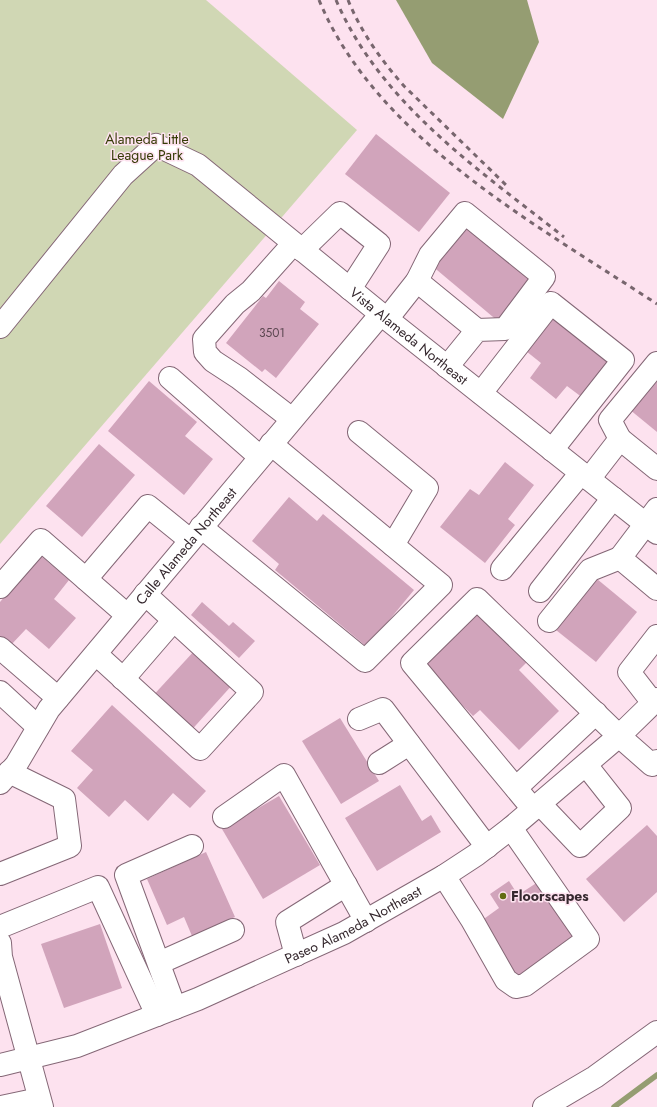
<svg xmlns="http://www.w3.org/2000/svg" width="657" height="1107" font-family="Jost,sans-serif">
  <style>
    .green { fill: #d0d7b4 }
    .water { fill: #959d72 }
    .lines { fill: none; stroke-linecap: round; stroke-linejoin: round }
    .stream { stroke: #959d72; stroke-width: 5.5 }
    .building { fill: #d1a4bb }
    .minor-casing { stroke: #846776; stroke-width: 24 }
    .minor { stroke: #fff; stroke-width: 22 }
    .rail { stroke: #78666e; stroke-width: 3; stroke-dasharray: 5 5; stroke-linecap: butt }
    .poi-dot { fill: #616c13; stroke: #fde2ef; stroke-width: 1.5 }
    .labels { text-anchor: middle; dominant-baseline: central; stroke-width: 3; stroke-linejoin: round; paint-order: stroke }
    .number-label { font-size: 12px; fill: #5c4751 }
    .park-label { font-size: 14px; fill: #353b06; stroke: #fde2ef }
    .street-label { font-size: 14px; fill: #35282e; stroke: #fde2ef }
    .poi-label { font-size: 14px; font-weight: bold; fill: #35282e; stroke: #fde2ef; text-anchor: start }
  </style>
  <rect width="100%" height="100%" fill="#fde2ef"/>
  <path class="green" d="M0,0H206L357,130L0,544Z"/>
  <path class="water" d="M396,0H527L539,42L503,119L432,63Z"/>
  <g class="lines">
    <path class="stream" d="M614,1107L657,1075"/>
  </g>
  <g class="building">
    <path d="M376,134L450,193L419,232L345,174Z"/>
    <path d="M465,224L533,280L499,322L431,265Z"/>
    <path d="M279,281L305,302L300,309L319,324L276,378L265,369L262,372L226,343L263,296L266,298Z"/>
    <path d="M554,316L612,363L583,398L567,386L556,399L530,378L541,363L526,351Z"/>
    <path d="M657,374V432L629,409Z"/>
    <path d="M149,381L197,422L185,436L213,459L184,495L108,431Z"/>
    <path d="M99,444L135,475L82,537L46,506Z"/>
    <path d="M505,462L534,485L508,519L515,525L485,563L440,527L470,489L479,495Z"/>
    <path d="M289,497L317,521L323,514L414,590L367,647L275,570L279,564L252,541Z"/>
    <path d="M40,555L69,580L54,599L76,618L49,649L26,629L10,646L0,637V602Z"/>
    <path d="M597,579L637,612L596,662L556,630Z"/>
    <path d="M202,602L229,626L233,622L255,641L239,658L191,615Z"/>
    <path d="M476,610L527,662L519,670L559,711L519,750L480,710L473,716L422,663Z"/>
    <path d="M196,649L234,683L187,735L149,700Z"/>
    <path d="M112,705L206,791L190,808L173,793L148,821L125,800L109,817L77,788L93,770L71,751Z"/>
    <path d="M340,718L379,781L341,804L302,741Z"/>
    <path d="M400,785L422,821L431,815L441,832L377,871L345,818Z"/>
    <path d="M279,796L320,865L263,899L222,829Z"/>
    <path d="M647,825L657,836V892L624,922L586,879Z"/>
    <path d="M206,852L235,917L192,936L184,917L167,925L147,879Z"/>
    <path d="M509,881L518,895L538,882L577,936L516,977L481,921L499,908L490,894Z"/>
    <path d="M100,924L122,988L64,1008L41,944Z"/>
  </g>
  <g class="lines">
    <g class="minor-casing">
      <g id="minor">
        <path d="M302,250L340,213L379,244L350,289"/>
        <path d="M417,281L477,330"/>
        <path d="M387,319L417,281L430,255L465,213L544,277L505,329L477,330L447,367"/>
        <path id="s1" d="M0,327L123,175L156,145L198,165L387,319L657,533"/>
        <path d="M170,378L260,457"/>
        <path d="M481,393L551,303L623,360L552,450"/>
        <path d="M292,419L239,378L213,361L205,352L204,339L235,304L251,291L293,244"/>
        <path d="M359,432L427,488L393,545"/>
        <path d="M620,439L610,420L657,363"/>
        <path d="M589,479L620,439L657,469"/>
        <path d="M657,509L620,558L657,589"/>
        <path d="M201,527L365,661L441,585L271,444"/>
        <path d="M502,569L581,473"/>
        <path d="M86,579L148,506L190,540"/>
        <path d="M0,587L41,540L127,615"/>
        <path d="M540,591L613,498"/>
        <path d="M549,621L590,570L620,558"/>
        <path d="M0,648L58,698"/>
        <path d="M96,654L200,749L252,692L145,594"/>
        <path d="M123,679L173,621"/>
        <path d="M0,692L38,727"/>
        <path d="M653,703L629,672L657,636"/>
        <path d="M359,719L383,709L487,847"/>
        <path d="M379,763L409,744"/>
        <path id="s2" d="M0,783L16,765L49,709L381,314"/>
        <path d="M516,788L596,713"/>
        <path d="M540,804L580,846L620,808L586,765"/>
        <path d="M533,809L412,663L477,599L619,736L652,765L657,761"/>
        <path d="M224,817L284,775L366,921"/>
        <path d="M0,874L70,846L64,799L9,772"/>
        <path d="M444,876L472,920L506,980L516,987L525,985L588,939L511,828"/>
        <path d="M0,927L98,887L157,1015"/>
        <path d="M0,943L1,957L42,1107"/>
        <path d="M296,955L287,922L346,885"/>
        <path d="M159,963L233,930"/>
        <path d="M175,1008L126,875L192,846"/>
        <path id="s3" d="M0,1065L77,1046L198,999L344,933L444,876L476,855L511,828L619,736L657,699"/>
        <path d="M1,1107L39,1099"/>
        <path d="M544,1107L595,1077L657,1032"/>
      </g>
    </g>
    <use href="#minor" class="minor"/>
    <g class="rail">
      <path d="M319,0C376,138 537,225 657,304"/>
      <path d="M336,0C381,104 478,169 564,237"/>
      <path d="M348,0C361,32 381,60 404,86L506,185"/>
    </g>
  </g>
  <circle class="poi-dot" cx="503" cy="896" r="4"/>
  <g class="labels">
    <g class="number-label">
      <text x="272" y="333">3501</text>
    </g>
    <g class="park-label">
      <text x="147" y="139">Alameda Little<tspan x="147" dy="16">League Park</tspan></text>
    </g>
    <g class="street-label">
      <text stroke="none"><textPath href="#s1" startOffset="558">Vista Alameda Northeast</textPath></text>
      <text stroke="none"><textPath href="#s2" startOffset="302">Calle Alameda Northeast</textPath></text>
      <text stroke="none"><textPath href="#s3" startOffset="381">Paseo Alameda Northeast</textPath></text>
    </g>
    <g class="poi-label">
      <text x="511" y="896">Floorscapes</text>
    </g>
  </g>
</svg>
